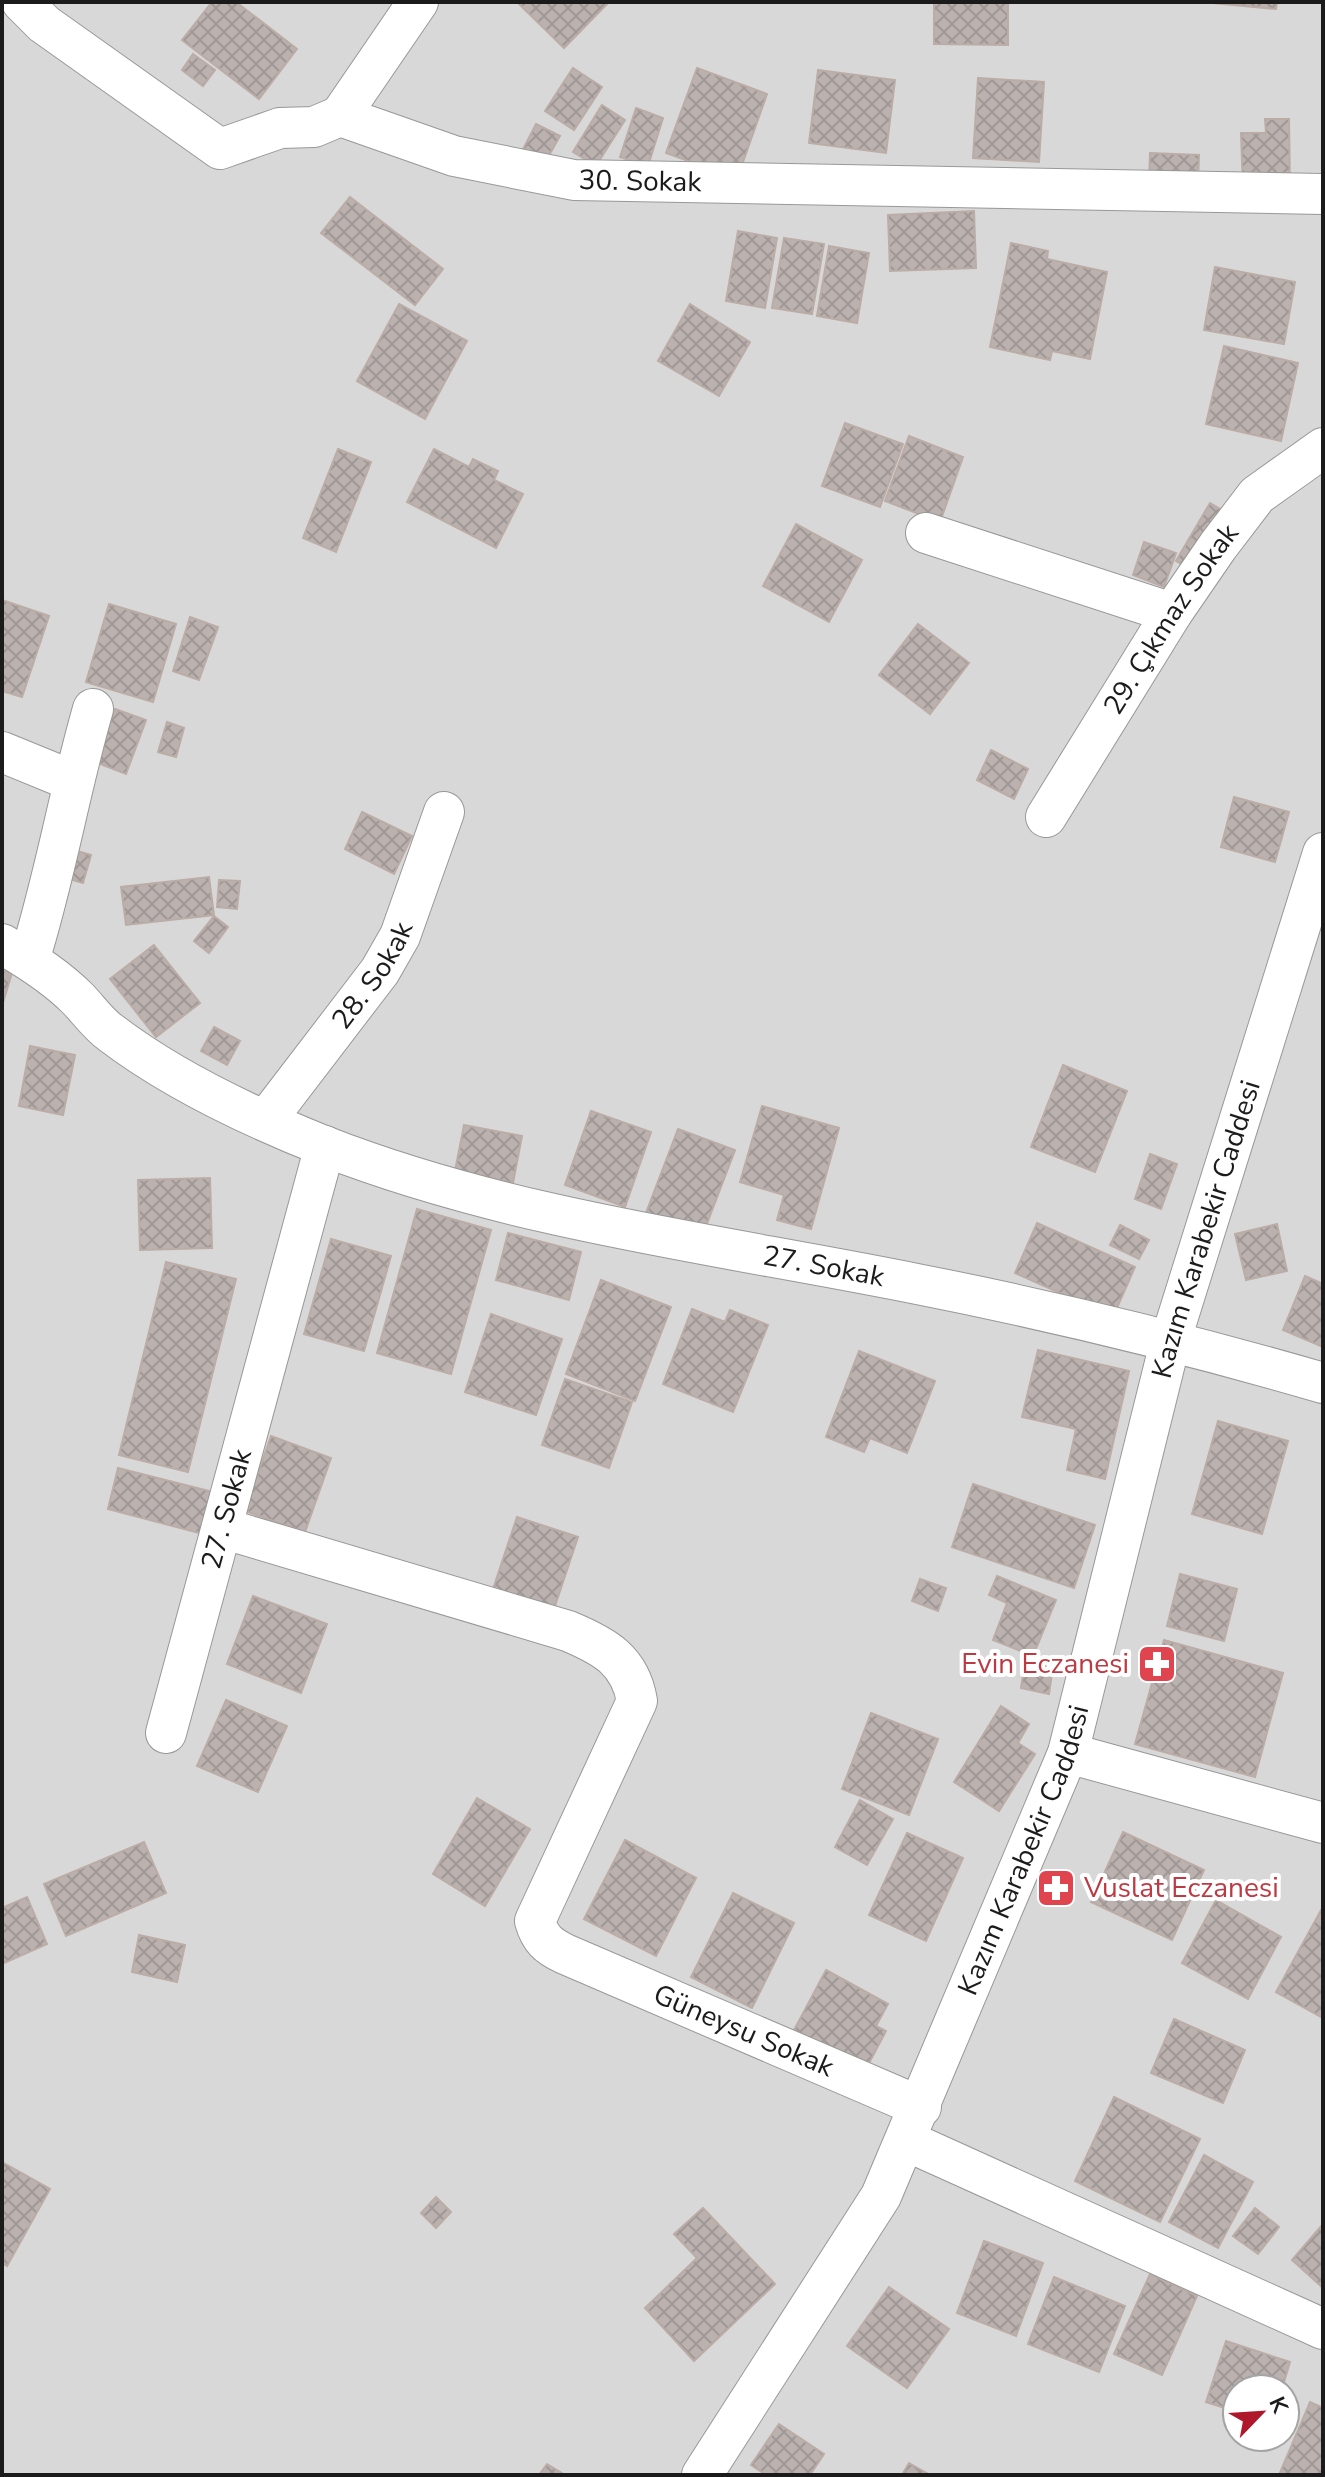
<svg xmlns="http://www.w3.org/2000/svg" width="1325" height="2477" font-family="'Nunito Sans',sans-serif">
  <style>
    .residential { fill: #d9d8d8; fill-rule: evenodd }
    .building { fill: url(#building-cross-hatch); stroke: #bbaca6; stroke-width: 2 }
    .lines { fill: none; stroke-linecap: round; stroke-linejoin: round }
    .minor-casing { stroke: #989898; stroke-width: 42 }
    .minor { stroke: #fff; stroke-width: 40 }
    .labels { text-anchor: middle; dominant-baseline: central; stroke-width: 8; stroke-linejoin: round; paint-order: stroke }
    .street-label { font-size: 28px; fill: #1b1b1b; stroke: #fff }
    .health-label { font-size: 28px; fill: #be3a42; stroke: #fff; text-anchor: end }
  </style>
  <defs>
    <pattern id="building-cross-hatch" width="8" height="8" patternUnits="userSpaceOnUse" patternTransform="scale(2)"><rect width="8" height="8" fill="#bbb2af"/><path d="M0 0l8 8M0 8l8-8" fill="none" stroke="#a09896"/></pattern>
  </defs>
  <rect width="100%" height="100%" fill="#ebe7e1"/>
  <path class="residential" d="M2,2H1323V2475H2ZM1237,2389H1285V2437H1237Z"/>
  <g class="building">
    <path d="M212,2H236L297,49L259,99L182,40Z"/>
    <path d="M517,2H609L564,48Z"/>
    <path d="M934,2H1008V45L934,44Z"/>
    <path d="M1202,2H1277L1276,9Z"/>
    <path d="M193,54L215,70L203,86L182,70Z"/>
    <path d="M573,68L602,87L574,130L545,111Z"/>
    <path d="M697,68L767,94L737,179L666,153Z"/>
    <path d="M818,70L895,80L886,153L809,143Z"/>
    <path d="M978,78L1044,82L1039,162L973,158Z"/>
    <path d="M602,105L625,120L596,166L573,152Z"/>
    <path d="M636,108L663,118L648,166L620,157Z"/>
    <path d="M1265,119H1289L1290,188L1243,189L1241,133H1266Z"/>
    <path d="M536,124L560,136L543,166L521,153Z"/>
    <path d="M1150,153L1199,155L1198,182L1149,180Z"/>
    <path d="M350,197L443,269L415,305L321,233Z"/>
    <path d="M974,211L976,268L890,271L888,215Z"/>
    <path d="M738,231L777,238L765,308L726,301Z"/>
    <path d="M784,238L824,244L812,314L772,308Z"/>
    <path d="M1011,243L1048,251L1047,259L1107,272L1090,359L1052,351L1050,360L990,347Z"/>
    <path d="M829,246L869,253L857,323L817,316Z"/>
    <path d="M1215,267L1295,282L1284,344L1204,330Z"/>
    <path d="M399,304L467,341L425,419L357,381Z"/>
    <path d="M690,304L750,342L719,396L658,361Z"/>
    <path d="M1224,346L1298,363L1281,441L1206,424Z"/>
    <path d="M845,423L903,444L880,507L822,486Z"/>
    <path d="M909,436L963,457L940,522L885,501Z"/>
    <path d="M338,449L371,462L336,552L303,538Z"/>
    <path d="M434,449L469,467L473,459L498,471L494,480L523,494L496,548L407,502Z"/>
    <path d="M1210,503L1229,514L1195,572L1176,561Z"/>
    <path d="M796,524L862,560L829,622L763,586Z"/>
    <path d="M1144,542L1176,553L1164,587L1133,575Z"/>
    <path d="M2,600L49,616L22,697L2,691Z"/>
    <path d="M109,604L176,624L153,702L86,682Z"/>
    <path d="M190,617L218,627L199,680L173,671Z"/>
    <path d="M918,624L969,663L930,714L879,675Z"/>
    <path d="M115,709L146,720L126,774L95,762Z"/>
    <path d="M167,722L184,728L176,757L158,752Z"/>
    <path d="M991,750L1028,769L1014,799L977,780Z"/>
    <path d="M1234,797L1289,812L1275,862L1221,847Z"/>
    <path d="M362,812L412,836L394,874L345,849Z"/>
    <path d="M77,851L91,855L83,883L69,879Z"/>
    <path d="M209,877L214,915L126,925L121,887Z"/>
    <path d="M219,880L240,881L237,909L217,907Z"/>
    <path d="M214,916L228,927L209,953L194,941Z"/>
    <path d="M154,945L200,1003L156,1037L110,979Z"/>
    <path d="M2,970L12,973L2,1006Z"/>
    <path d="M214,1027L240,1041L227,1065L201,1051Z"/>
    <path d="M30,1046L75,1055L63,1115L19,1106Z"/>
    <path d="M1063,1065L1127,1091L1095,1172L1031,1147Z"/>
    <path d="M762,1106L839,1128L811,1229L777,1220L784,1195L740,1182Z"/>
    <path d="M591,1111L651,1132L625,1207L565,1185Z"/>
    <path d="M464,1125L522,1136L513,1183L455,1171Z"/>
    <path d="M678,1129L735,1150L703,1234L646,1213Z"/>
    <path d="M1150,1154L1177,1164L1161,1209L1135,1199Z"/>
    <path d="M210,1178L212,1248L140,1250L138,1180Z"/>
    <path d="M417,1209L491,1230L451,1374L377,1353Z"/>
    <path d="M1037,1223L1135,1267L1113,1317L1015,1273Z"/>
    <path d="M1277,1224L1287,1271L1246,1280L1235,1234Z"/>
    <path d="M1120,1225L1149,1240L1139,1259L1110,1245Z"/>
    <path d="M508,1233L581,1252L569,1300L496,1280Z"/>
    <path d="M331,1239L391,1256L364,1351L304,1334Z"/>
    <path d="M166,1262L236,1279L188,1472L119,1455Z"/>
    <path d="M1305,1276L1323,1284V1347L1283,1330Z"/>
    <path d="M601,1280L671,1307L635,1401L566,1374Z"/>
    <path d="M692,1309L725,1322L730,1310L768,1325L733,1412L663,1384Z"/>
    <path d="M491,1314L562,1339L536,1415L465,1392Z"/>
    <path d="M1038,1350L1129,1371L1105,1479L1067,1470L1076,1429L1022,1417Z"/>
    <path d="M859,1351L935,1381L907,1453L870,1438L864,1452L826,1437Z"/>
    <path d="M565,1379L632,1402L609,1468L542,1445Z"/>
    <path d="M1218,1421L1288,1441L1262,1534L1192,1514Z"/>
    <path d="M271,1436L331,1458L305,1532L245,1511Z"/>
    <path d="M118,1468L213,1492L203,1534L108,1509Z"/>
    <path d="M973,1484L1095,1525L1074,1588L952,1547Z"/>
    <path d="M517,1517L578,1537L552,1615L491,1595Z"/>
    <path d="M1180,1574L1237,1589L1224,1641L1167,1626Z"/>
    <path d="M997,1576L1056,1600L1033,1656L993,1640L1007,1603L989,1595Z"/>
    <path d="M920,1579L946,1588L938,1611L912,1601Z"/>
    <path d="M253,1596L327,1624L301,1693L227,1664Z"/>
    <path d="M1164,1640L1283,1673L1255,1777L1135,1744Z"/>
    <path d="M1025,1662L1053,1666L1049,1694L1021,1688Z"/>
    <path d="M226,1700L287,1726L258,1792L197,1766Z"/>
    <path d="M1001,1706L1029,1724L1018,1743L1035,1754L999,1811L954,1782Z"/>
    <path d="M871,1713L938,1739L909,1815L842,1789Z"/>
    <path d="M477,1798L530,1829L485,1906L433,1874Z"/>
    <path d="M860,1800L893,1819L867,1865L835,1847Z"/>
    <path d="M1123,1832L1204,1870L1172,1940L1091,1902Z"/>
    <path d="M907,1833L963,1858L926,1941L869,1915Z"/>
    <path d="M625,1840L696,1878L656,1956L584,1919Z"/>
    <path d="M144,1842L166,1893L66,1936L44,1884Z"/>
    <path d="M733,1893L794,1923L752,2008L691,1977Z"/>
    <path d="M27,1897L47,1944L2,1964V1908Z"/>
    <path d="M1216,1900L1281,1937L1248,1999L1182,1963Z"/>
    <path d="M1321,1910L1323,1911V2018L1276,1992Z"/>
    <path d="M139,1935L185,1945L177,1982L132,1972Z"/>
    <path d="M826,1970L888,2004L876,2026L886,2031L866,2069L794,2030Z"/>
    <path d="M1174,2019L1245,2050L1223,2103L1151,2073Z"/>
    <path d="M1114,2097L1200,2139L1160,2222L1075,2181Z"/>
    <path d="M1204,2155L1253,2182L1218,2248L1169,2222Z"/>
    <path d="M2,2162L50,2189L7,2266L2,2263Z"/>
    <path d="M436,2197L451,2212L436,2228L421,2213Z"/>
    <path d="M703,2208L775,2284L694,2361L645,2308L697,2258L674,2234Z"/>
    <path d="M1255,2208L1279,2227L1258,2254L1233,2236Z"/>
    <path d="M1323,2224V2288L1292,2260Z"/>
    <path d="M984,2241L1043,2263L1016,2336L957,2313Z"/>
    <path d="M1150,2274L1197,2296L1162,2375L1114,2354Z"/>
    <path d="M1054,2277L1125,2306L1099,2372L1028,2344Z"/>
    <path d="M889,2287L949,2329L907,2388L847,2346Z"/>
    <path d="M1226,2341L1290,2362L1282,2389H1237V2412L1206,2402Z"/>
    <path d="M1310,2402L1323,2408V2475H1279Z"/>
    <path d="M779,2424L824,2454L810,2475H766L751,2465Z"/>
    <path d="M909,2463L930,2475H902Z"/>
    <path d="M547,2464L565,2475H539Z"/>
  </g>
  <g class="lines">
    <g class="minor-casing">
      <g id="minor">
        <path id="s1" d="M22,2L44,24L220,149L280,128L314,127L340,116L454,156L574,180L1323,194"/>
        <path d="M340,116L418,2"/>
        <path d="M926,533L1172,613"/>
        <path d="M2,752L73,781"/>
        <path id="s2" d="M1046,817L1172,613L1218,546L1257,495L1323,448"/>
        <path id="s3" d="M2,944C28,959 55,976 77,998C88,1009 98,1024 111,1033C174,1081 251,1117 324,1146C514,1220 718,1244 917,1284C1054,1311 1189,1344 1323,1383"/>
        <path d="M29,960C55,878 69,792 93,709"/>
        <path id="s4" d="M266,1120L380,971L400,936L444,812"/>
        <path id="s5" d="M222,1528L568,1631C604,1646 630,1660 637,1701L535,1921C540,1939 548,1946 565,1954L921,2107"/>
        <path id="s6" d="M166,1733L325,1146"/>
        <path d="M1068,1753L1323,1823"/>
        <path d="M907,2141L1323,2329"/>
        <path id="s7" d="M702,2475L881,2196L1068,1753L1171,1339L1323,853"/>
      </g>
    </g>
    <use href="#minor" class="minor"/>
  </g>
  <defs>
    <g id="pharmacy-square" transform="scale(2)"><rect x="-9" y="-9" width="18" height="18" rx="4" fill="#e0444e" stroke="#fff"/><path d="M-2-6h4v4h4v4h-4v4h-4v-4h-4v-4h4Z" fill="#fff"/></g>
  </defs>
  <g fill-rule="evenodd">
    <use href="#pharmacy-square" x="1157" y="1664"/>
    <use href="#pharmacy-square" x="1056" y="1888"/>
  </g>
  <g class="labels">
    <g class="street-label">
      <text stroke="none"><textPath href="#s1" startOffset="682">30. Sokak</textPath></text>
      <text stroke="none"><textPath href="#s2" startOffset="234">29. Çıkmaz Sokak</textPath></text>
      <text stroke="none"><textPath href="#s4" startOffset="180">28. Sokak</textPath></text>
      <text stroke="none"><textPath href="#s7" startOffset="1354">Kazım Karabekir Caddesi</textPath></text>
      <text stroke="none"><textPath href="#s3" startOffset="898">27. Sokak</textPath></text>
      <text stroke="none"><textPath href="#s6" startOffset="232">27. Sokak</textPath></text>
      <text stroke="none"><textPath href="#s7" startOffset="706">Kazım Karabekir Caddesi</textPath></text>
      <text stroke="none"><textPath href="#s5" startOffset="948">Güneysu Sokak</textPath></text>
    </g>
    <g class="health-label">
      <text x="1129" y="1664">Evin Eczanesi</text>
      <text x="1084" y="1888" text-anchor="start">Vuslat Eczanesi</text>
    </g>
  </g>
  <rect width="1325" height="2477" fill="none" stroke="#1b1b1b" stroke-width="8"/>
  <g transform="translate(1261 2413) rotate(65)"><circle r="38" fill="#ffffff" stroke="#a4a4a4" stroke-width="2"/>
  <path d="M0-6L14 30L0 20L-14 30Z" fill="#ae182a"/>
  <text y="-12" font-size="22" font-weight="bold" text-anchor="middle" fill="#1b1b1b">K</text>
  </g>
</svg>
